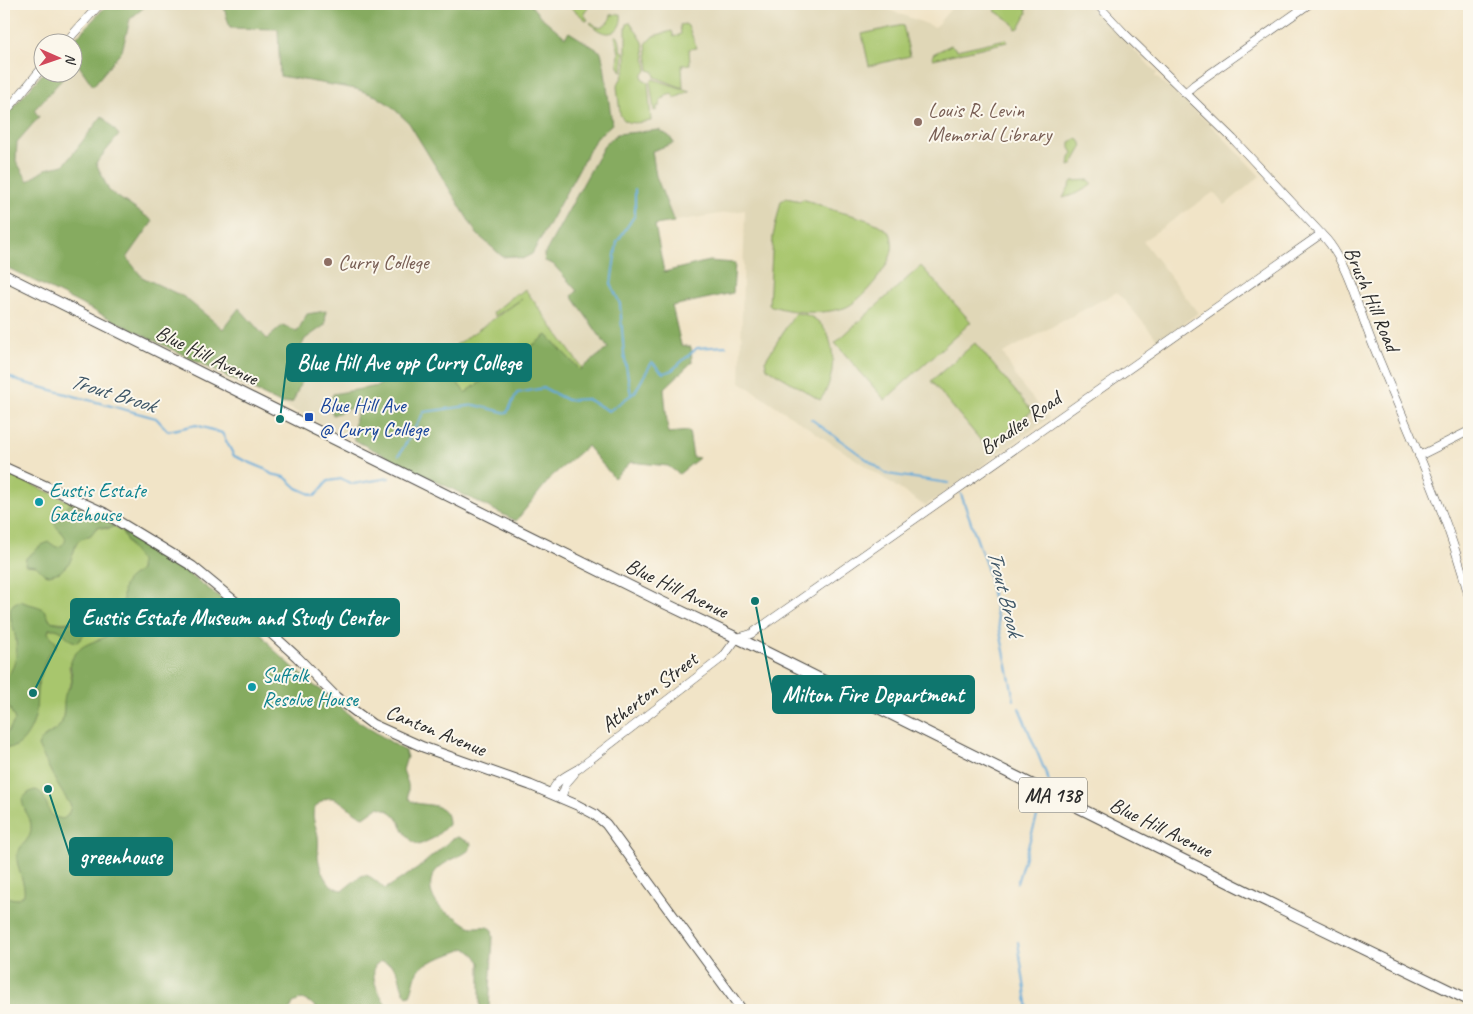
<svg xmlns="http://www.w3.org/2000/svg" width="1473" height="1014" font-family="Caveat,sans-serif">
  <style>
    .built { fill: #e0d7b7 }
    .green { fill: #a8c66d; stroke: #6a784c; fill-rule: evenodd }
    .forest { fill: #86ab60; stroke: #586b46 }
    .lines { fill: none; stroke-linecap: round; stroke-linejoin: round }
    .stream { stroke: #63aada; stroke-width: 2 }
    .tertiary-casing { stroke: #494742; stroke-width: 9 }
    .secondary-casing { stroke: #494742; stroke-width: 11 }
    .trunk-casing { stroke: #494742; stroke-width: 12 }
    .tertiary { stroke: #fff; stroke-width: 8 }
    .secondary { stroke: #fff; stroke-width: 9 }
    .trunk { stroke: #fff; stroke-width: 10 }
    .education-dot { fill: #8d6e63; stroke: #fbf7ec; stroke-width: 2 }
    .transit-dot { fill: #1a4fb4; stroke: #fbf7ec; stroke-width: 2 }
    .culture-dot { fill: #0f9aa8; stroke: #fbf7ec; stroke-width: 2 }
    .labels { text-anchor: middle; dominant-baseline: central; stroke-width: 4; stroke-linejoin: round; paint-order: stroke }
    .shield { fill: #fbf7ec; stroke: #696865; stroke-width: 1 }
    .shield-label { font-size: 20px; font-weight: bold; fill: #2b2b2b }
    .education-label { font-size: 21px; fill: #785e54; stroke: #fbf7ec; text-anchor: start }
    .street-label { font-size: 21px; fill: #2b2b2b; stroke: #fbf7ec }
    .transit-label { font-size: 21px; fill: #164399; stroke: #fbf7ec; text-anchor: start }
    .culture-label { font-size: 21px; fill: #0d838f; stroke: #fbf7ec; text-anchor: start }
    .water-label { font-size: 22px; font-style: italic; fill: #3f5768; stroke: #fbf7ec }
    .leader { fill: none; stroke: #0f766e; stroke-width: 2 }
    .callout-dot { fill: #0f766e; stroke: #fbf7ec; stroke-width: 2 }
    .callout { fill: #0f766e; stroke: #0f766e; stroke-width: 2 }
    .callout-label { font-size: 22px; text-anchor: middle; font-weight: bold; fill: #fff }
  </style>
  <rect width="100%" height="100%" fill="#fbf7ec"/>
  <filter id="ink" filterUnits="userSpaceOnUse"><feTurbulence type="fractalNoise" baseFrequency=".02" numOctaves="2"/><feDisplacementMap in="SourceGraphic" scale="10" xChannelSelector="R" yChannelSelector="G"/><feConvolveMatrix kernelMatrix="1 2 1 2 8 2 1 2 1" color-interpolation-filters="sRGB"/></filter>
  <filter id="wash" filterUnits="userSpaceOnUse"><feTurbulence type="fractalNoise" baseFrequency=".0096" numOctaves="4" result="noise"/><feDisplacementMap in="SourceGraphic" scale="20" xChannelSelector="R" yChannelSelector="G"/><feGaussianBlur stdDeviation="1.12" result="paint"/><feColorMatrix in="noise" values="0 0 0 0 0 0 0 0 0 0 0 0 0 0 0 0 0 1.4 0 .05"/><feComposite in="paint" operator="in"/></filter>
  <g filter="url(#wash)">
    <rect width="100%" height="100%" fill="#f1e4c7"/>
    <path class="built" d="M108,4H873L935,27L955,4H1088L1157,73L1155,76L1215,129L1260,176L1225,205L1214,192L1143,241L1198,313L1159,341L1117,292L1003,353L1019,382L1049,418L925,506L740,382L745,210L645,226L633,375L516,521L4,266V118L43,73L72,72V42Z"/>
    <g class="green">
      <path d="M567,4H590L584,14L588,20L587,21Z"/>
      <path d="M998,4H1022L1026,8L1027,13L1019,28L1016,29L1013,23L995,11Z"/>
      <path d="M621,14C623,26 614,38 600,31C597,30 593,26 590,23L591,22L597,27C604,27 610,22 611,15Z"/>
      <path d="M629,23H631L643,42L647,70L642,75L643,79L648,82L651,121C640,122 625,127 620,114L617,86L622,77L626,66V29L627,24Z"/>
      <path d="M685,24L688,26L697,48L689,49L690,64L682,65L683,88L655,77L654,72L649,70L646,44L653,36L672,31L674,37L681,34L680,25Z"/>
      <path d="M903,25L910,56L869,66L862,34Z"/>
      <path d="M615,36H617L619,38L621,50L624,52L622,72L618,65L619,53Z"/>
      <path d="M1006,39L1007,42L933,59V54L951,45L957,50Z"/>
      <path d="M653,79L690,91L675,98L672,94L665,96V98L661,99L660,106H657V110L654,111L650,82Z"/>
      <path d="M1076,139L1079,140L1083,146L1072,165L1069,166L1070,158L1073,153L1070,148V142Z"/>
      <path d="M1089,180L1093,184C1083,191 1074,195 1063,198L1072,181Z"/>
      <path d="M786,198L801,201L802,199C814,202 824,207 836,211C852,215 881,221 891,235C892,240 893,245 892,250C890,267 860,303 844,308C820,315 792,313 769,305L773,236L781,201Z"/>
      <path d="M921,266L971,322L885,400L835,343Z"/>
      <path d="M525,289L582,368L580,370L547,336L465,393L439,357L522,299L495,316L493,313L517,293L519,294Z"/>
      <path d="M795,313C838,314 841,374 820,400L767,368L765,361Z"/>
      <path d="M975,343L1032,411L987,448L931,381Z"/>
      <path d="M4,472L80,506L105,519L37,566L39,567L73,555C77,532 87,542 97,527L107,529L113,527V525L122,531L129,545L139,557L141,563L140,570C130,582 124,580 125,598L174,563L191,575L117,628L69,666L72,681L67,691L62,723L58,728L44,737L47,764L87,817L33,895L4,916ZM89,611L66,634C61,630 56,627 50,629L48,632L47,615L50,621C72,625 71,621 89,611Z"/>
    </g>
    <g class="forest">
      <path d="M108,4H148L130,19L122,51L93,86L73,57L72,42Z"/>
      <path d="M223,4H530L539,15L565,37L569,32L601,52L604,65L612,124L596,138L532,254L522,259L512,256L503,257L477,234L409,123L390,105L376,96L356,89L280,76L278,29L230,28Z"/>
      <path d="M43,73H68L34,110L39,117L17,142L16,161L28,181L46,169L64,165L102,116L119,135L96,163L109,191L153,221L127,258L142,277L184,297L223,329L239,308L267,339L283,325L297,332L307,314L326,311L325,325L305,339L295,359L307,367L293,402L282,404L4,266V118Z"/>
      <path d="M659,130L669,136L674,143L652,151L656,176L674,222L655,225L664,272L709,261L735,263L733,293L672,306L681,345L691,347L692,362L664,389L668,433L689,431L693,457L699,458L679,474L668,466L631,462L614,478L587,446L552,476L516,521L354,440L355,418L363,403L333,415L329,405L333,394L378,386L417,356L434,350L465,393L547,335L580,370L608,348L572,296L577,291L553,264L545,261L544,255L605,144L617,134Z"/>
      <path d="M71,504L86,510L113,525V527L111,528L97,527L91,535L79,540L77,542L70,562L60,572L49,575L44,574L36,566L25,565L26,558L42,545L49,542L56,547C63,547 69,540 63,534C55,525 48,521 62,512C66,509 66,506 71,504Z"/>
      <path d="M122,531L158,551L225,601L260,632L273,649L313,685L321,690L353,718L405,751L407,757L403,770C404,774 406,777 407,781C410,787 406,795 410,800C419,809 449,797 448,825L434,838L419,845C397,836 407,813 378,807L364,817C351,813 340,796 328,798C322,800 316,805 314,810C311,818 317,828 318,836C319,843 318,849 318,856C320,871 326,888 343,890C365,873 362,868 385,889L417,869L452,839L458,837L471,843L470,849C461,858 444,860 435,872C426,884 432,901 443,910C446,913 452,915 456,917C460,920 465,924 469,926C477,929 485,924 492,929L493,937L489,1010H480V962L475,955L466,948C458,952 422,963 419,969C414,977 414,987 410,995L407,996C395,982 406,968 382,961L375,965C370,983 381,995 389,1010H318L311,1003L302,999L293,1003L290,1010H4V892L10,898L16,899L24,895C26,882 16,869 17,856C19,844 31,841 31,829C32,817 23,812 22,799C44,774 45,809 53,817L63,819L68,815L71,806L57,784L38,746C42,734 57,733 62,722C65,713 63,704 65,695C66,690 72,687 72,682C73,670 66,665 76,653C88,638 108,643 119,624C127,611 121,599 124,586C126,579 135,575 140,570C142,558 136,556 130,547C127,542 125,536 122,531Z"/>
      <path d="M21,601C28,605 39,605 44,610C47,613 48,618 50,621C55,622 61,624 67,623C81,622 84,610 102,610L105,613C101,620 94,621 89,626C84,632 83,638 77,642C64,641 66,627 49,629L48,633L56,642V646C53,649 50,652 48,655C44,664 41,675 38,685C36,694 37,703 36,712C34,726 22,752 5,747L4,738L15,720C11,709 3,700 4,687C4,680 9,675 12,669C16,661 17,651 16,642C16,628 0,604 21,601Z"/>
    </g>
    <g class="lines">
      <g class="stream">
        <path d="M4,374L18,381L156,418L168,431L196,425L222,433L234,456L265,469L271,474L285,477L297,488L315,496L328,481L342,479L353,484L389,478"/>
        <path d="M631,395L624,354L620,304L611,284L617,242L635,215V189"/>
        <path d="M811,419L887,474L948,483"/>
        <path d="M399,455L424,412L475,405L507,413L517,393L544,388L567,400L587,399L609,411L635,392L652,362L663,373L671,371L697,348L726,346"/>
        <path d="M961,494L987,568L1014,700"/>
        <path d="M1019,708L1049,781"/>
        <path d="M1017,883L1042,800"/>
        <path d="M1018,942L1028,1010"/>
      </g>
    </g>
  </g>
  <g filter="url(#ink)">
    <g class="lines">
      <g class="tertiary-casing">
        <g id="tertiary">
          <path d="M1097,4L1124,33L1233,139L1326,239C1347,263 1359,310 1371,340C1405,425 1446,508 1469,597"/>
          <path d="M66,42L100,4"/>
          <path d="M1185,93L1194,85L1309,4"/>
          <path d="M4,114L42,68"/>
          <path d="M1419,456L1469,431"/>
          <path d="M551,794C557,779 564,777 578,769L723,657L737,638L751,634L1321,234"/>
          <path d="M561,798L567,782L574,774"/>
        </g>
      </g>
      <g class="secondary-casing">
        <path id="secondary" d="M4,467L103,512L192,566L249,613L297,657L336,697L372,724L423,747L530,785L577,805L594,814L606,824L742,1010"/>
      </g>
      <g class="trunk-casing">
        <path id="trunk" d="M4,275L662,602L756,647L1298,917L1469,1000"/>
      </g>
      <use href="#tertiary" class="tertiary"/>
      <use href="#secondary" class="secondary"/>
      <use href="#trunk" class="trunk"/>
    </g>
  </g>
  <g class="education-dot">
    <circle cx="918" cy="122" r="5"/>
    <circle cx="328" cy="262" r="5"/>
  </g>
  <rect class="transit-dot" x="304" y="412" width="10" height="10" rx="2.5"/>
  <g class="culture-dot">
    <circle cx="39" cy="502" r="5"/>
    <circle cx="252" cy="687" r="5"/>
  </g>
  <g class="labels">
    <rect class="shield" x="1019" y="777.5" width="68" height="35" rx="4"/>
    <g class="shield-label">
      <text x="1053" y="795">MA 138</text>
    </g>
    <g class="education-label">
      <text x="928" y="110">Louis R. Levin<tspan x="928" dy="24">Memorial Library</tspan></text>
      <text x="338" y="262">Curry College</text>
    </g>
    <g class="street-label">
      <text transform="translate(1372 299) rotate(67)">Brush Hill Road</text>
      <text transform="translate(207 355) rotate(26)">Blue Hill Avenue</text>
      <text transform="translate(1020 423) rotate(-35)">Bradlee Road</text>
      <text transform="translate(677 588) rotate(26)">Blue Hill Avenue</text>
      <text transform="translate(649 692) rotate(-38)">Atherton Street</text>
      <text transform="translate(436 730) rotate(22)">Canton Avenue</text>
      <text transform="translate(1161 827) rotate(26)">Blue Hill Avenue</text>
    </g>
    <g class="transit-label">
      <text x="319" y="405">Blue Hill Ave<tspan x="319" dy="24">@ Curry College</tspan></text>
    </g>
    <g class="culture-label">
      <text x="49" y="490">Eustis Estate<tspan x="49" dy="24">Gatehouse</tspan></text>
      <text x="262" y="675">Suffolk<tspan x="262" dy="24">Resolve House</tspan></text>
    </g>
    <g class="water-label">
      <text transform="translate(113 393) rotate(17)">Trout Brook</text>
      <text transform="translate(1005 593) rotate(76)">Trout Brook</text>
    </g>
  </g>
  <path class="leader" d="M280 419L287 362M33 693L71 618M755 601L773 694M48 789L70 856"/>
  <g class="callout-dot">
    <circle cx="280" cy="419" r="5"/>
    <circle cx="33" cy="693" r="5"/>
    <circle cx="755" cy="601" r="5"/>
    <circle cx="48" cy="789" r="5"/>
  </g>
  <g class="callout">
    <rect x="287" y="344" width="244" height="37" rx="5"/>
    <rect x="71" y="599" width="328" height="37" rx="5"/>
    <rect x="773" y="676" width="201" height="37" rx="5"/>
    <rect x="70" y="838" width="102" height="37" rx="5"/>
  </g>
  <g class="callout-label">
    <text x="409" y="370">Blue Hill Ave opp Curry College</text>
    <text x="235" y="625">Eustis Estate Museum and Study Center</text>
    <text x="873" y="702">Milton Fire Department</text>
    <text x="121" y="864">greenhouse</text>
  </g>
  <rect width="1473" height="1014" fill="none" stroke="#fbf7ec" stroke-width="20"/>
  <g transform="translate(58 58) rotate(92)"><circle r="24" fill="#fbf7ec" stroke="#a8a59f"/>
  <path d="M0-4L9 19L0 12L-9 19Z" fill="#d1495b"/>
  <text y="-8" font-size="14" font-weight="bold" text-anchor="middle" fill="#2b2b2b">N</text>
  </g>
</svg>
